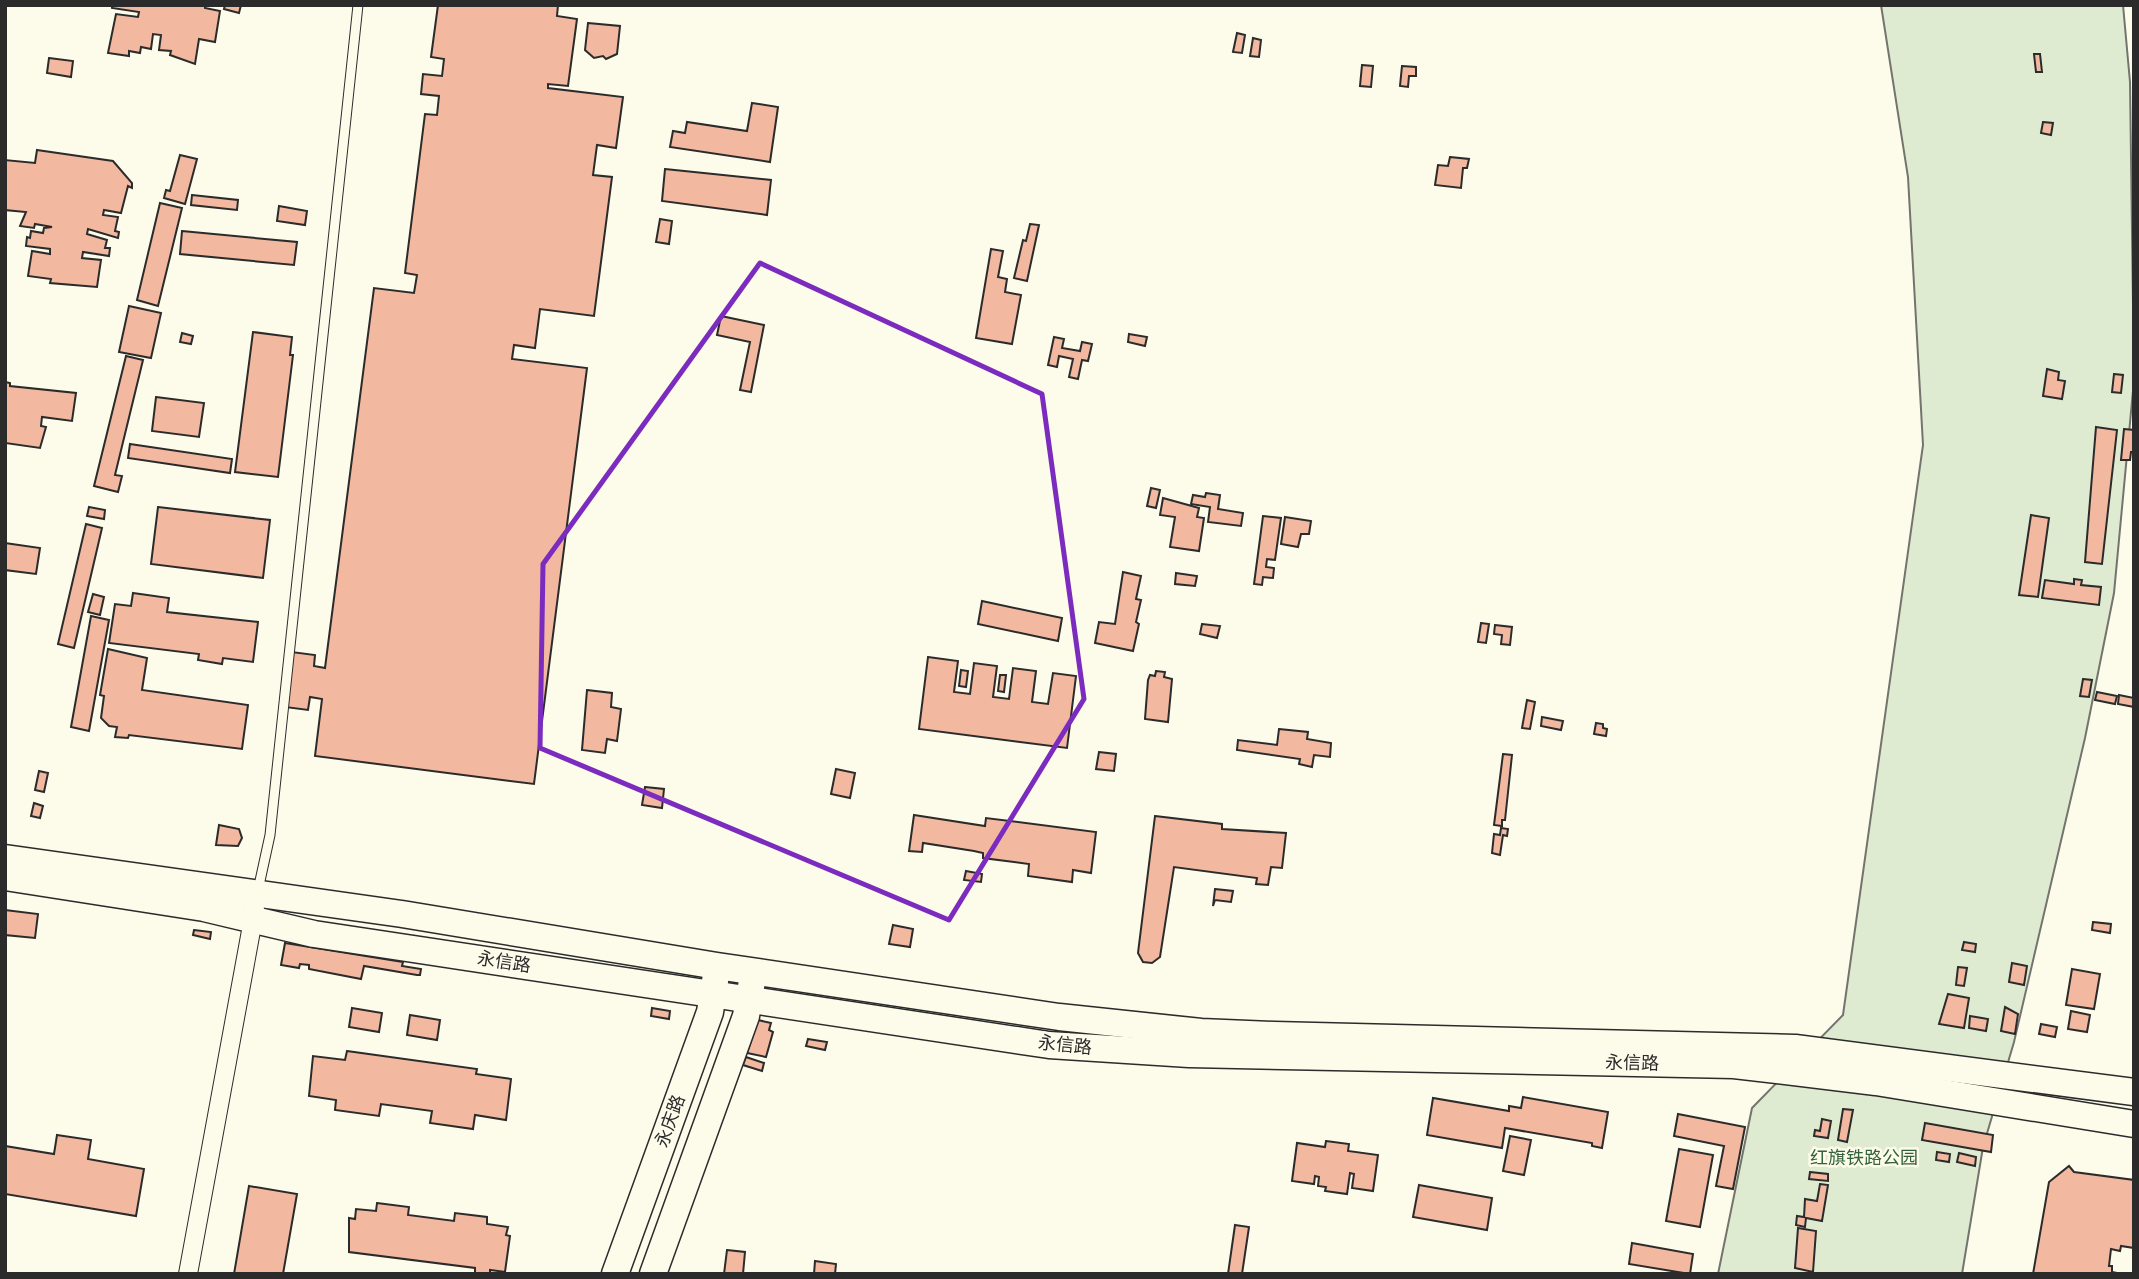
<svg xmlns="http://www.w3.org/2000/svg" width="2139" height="1279" font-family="Arial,'Noto Sans SC',sans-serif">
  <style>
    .green { fill: #deebd1; stroke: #74746e; stroke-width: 2 }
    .building { fill: #f2b8a0; stroke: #2b2b2b; stroke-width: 2 }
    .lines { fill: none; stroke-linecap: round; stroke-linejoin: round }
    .lane-casing { stroke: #2b2b2b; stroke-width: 11 }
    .street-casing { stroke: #2b2b2b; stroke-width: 20 }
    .secondary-casing { stroke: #2b2b2b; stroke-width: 29 }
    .lane { stroke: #fdfbea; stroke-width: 9 }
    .street { stroke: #fdfbea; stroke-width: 18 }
    .secondary { stroke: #fdfbea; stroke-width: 26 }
    .marked { fill: none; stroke: #7b2cbf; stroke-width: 5; stroke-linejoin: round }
    .labels { text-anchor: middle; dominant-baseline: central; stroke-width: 5; stroke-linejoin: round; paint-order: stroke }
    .street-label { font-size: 18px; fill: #2b2b2b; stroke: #fdfbea }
    .park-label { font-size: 18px; fill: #34623c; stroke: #fdfbea }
  </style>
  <rect width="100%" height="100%" fill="#fdfbea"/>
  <path class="green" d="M1881,5H2123L2130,82L2134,380L2114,593L2085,738L2014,1042L1983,1147L1962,1274H1718L1752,1108L1843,1015L1923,445L1908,177Z"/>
  <g class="building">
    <path d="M112,5H205V8L220,11L215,42L199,39L195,64L170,55L171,51L159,50L161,35L153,34L151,49L141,47L140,53L129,51V56L108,53L116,14L138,17L139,12L112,8Z"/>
    <path d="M225,5H241L239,13L224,9Z"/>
    <path d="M438,5H558L557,16L577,19L568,86L548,84V88L623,97L616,148L597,145L593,175L612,177L594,316L540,309L535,348L514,345L512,359L587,368L534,784L315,756L322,699L310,697L308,710L285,707L292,652L315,655L314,666L325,668L374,288L414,293L417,275L405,273L425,114L437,115L439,96L421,94L423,74L442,76L444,59L431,57Z"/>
    <path d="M588,23L620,26L617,54L606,59L603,56L594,58L585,50Z"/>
    <path d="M1237,33L1245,35L1242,53L1233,52Z"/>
    <path d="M1253,38L1261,40L1259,57L1250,56Z"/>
    <path d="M2034,54H2040L2042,72H2036Z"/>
    <path d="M49,58L73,61L71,77L47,73Z"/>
    <path d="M1362,65L1373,66L1371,87L1360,86Z"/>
    <path d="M1402,66L1416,67V76H1409L1408,87L1400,86Z"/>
    <path d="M752,103L778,107L770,162L670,147L673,131L685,133L687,122L747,131Z"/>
    <path d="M2043,122L2053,123L2051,135L2041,133Z"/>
    <path d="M37,150L113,161L132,183V188L128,186L121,213L104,210L103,215L118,217L115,231L119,232L118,238L88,229L87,234L107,240L105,248H110L109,256L83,252L82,258L101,260L97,287L50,283L51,279L28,276L32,251L50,254V249L26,246L27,237L30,238L31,231L43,233L44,228L52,227L35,224L34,228L20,226L26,212L5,210V160L35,163Z"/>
    <path d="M180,155L197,159L185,204L164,198L166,190L170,191Z"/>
    <path d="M1450,157L1469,159L1467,168H1463L1461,188L1435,185L1438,165L1448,166Z"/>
    <path d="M665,169L771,180L767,215L662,201Z"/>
    <path d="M192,195L238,200L237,210L191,205Z"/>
    <path d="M160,203L182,208L158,306L137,300Z"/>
    <path d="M279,206L307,211L305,225L277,221Z"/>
    <path d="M660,219L672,221L669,244L656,242Z"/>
    <path d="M1030,224L1039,225L1027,281L1014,278L1023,240L1026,241Z"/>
    <path d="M182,231L297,242L294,265L180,254Z"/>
    <path d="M991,249L1003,251L998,277L1007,279L1005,292L1021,295L1012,344L976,338Z"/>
    <path d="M129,306L161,313L151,358L119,352Z"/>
    <path d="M721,316L764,325L751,392L740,390L750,342L717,335Z"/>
    <path d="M253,332L292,337L290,355H293L278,477L235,472Z"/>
    <path d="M182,333L193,336L191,344L180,342Z"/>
    <path d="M1129,334L1147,337L1145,346L1128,342Z"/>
    <path d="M1054,337L1064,339L1062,348L1080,351L1082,342L1092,344L1088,361L1082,360L1078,379L1069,377L1073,359L1059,356L1057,367L1048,365Z"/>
    <path d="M126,356L143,360L115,475L122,476L118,492L94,486Z"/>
    <path d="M2047,369L2059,372L2058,380L2065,381L2062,399L2043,396Z"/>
    <path d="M2114,374L2123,375L2121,393L2112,392Z"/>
    <path d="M5,382L10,383V386L76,393L72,421L42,417L41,426L46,427L40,448L5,443Z"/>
    <path d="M156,397L204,403L199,437L152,431Z"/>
    <path d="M2096,427L2117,430L2102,564L2085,562Z"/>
    <path d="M2124,429L2134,430V452H2131L2130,460H2121Z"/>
    <path d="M130,444L232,459L230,473L128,458Z"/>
    <path d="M1151,488L1160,490L1156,508L1147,506Z"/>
    <path d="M1206,493L1220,495L1218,509L1243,513L1241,526L1208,522L1210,507L1191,504L1193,495L1205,497Z"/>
    <path d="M1163,498L1199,508L1197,517L1204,518L1199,551L1170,547L1175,517L1160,515Z"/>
    <path d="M89,507L105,510L104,519L87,516Z"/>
    <path d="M158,507L270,520L263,578L151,564Z"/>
    <path d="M2031,515L2049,518L2038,597L2019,595Z"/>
    <path d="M1263,516L1281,518L1275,560L1267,559L1266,567L1274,568L1273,578L1263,577L1262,585L1254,584Z"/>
    <path d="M1285,517L1311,521L1309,534H1301L1298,547L1281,544Z"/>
    <path d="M86,524L102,528L74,648L58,644Z"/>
    <path d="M5,543L40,548L36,574L5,570Z"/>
    <path d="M1123,572L1141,576L1136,599L1141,600L1136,622L1139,624L1133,651L1095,643L1099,622L1115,624Z"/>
    <path d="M1176,573L1197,576L1195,586L1175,584Z"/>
    <path d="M2074,579L2082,580L2081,585L2101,587L2099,605L2042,598L2045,580L2074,584Z"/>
    <path d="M133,593L169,598L167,612L258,622L253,662L223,658L222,664L198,660L199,654L109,643L115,604L131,606Z"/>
    <path d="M93,594L104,597L100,615L88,612Z"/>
    <path d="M982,601L1062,618L1058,641L978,624Z"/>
    <path d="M91,616L109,620L89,731L71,727Z"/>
    <path d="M1481,623L1489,624L1486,643L1478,642Z"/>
    <path d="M1202,624L1220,626L1217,638L1200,634Z"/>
    <path d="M1495,625L1512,627L1510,645L1501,644L1502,635L1494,634Z"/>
    <path d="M108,649L147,658L142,690L248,705L242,749L129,735L128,738L115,737L117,727L109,726L101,718L104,696L100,695Z"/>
    <path d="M928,657L958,661L954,692L970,694L974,663L997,666L993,697L1009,699L1013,668L1036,671L1032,702L1048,704L1053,673L1076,676L1067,748L919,729Z"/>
    <path d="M961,670L968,671L966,687L959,686Z"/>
    <path d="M1156,671L1165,672L1164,677L1172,679L1168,722L1145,719L1148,680L1150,675L1155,676Z"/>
    <path d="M1000,675H1006L1004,692L998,691Z"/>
    <path d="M2083,679L2092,680L2089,697L2080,696Z"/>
    <path d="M587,690L612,693L611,707L621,709L617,741L607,739L605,753L582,750Z"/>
    <path d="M2097,692L2117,696L2115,704L2095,700Z"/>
    <path d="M2119,695L2134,698V707L2118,704Z"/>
    <path d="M1527,700L1535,702L1530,729L1522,728Z"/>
    <path d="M1542,717L1563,721L1561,730L1541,726Z"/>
    <path d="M1596,723L1603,724V728L1607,729L1606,736L1594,734Z"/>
    <path d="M1279,729L1308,732L1307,739L1331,743L1330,757L1314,755L1312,767L1299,764L1300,759L1237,750L1238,740L1277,745Z"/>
    <path d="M1099,752L1116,754L1114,771L1096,769Z"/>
    <path d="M1503,754L1512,755L1505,820H1502V826L1494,825Z"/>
    <path d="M836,769L855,773L850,798L831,794Z"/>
    <path d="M39,771L48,773L44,792L35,790Z"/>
    <path d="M645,787L664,789L662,808L642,805Z"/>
    <path d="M34,803L43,806L40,818L31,816Z"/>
    <path d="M914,815L985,826L986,818L1096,832L1091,873L1073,870L1072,882L1028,876L1029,864L983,858V853L974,851L923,843L922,852L909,851Z"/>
    <path d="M1155,816L1222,824V829L1286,833L1282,868L1271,867L1268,885L1256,884L1257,878L1174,867L1160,957L1152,963L1143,962L1138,953Z"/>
    <path d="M219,825L239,829L242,838L238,846L216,845Z"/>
    <path d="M1501,828L1508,829L1507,836L1503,835L1500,855L1492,853L1494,834L1500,835Z"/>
    <path d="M966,871L982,874L981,882L964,880Z"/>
    <path d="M1215,889L1233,891L1231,902L1215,900L1213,906Z"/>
    <path d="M5,910L38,914L35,938L5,935Z"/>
    <path d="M2093,922L2111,924L2110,933L2092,930Z"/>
    <path d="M893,925L913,929L910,947L889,944Z"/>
    <path d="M194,930L211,932L210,939L193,935Z"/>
    <path d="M1964,942L1976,944L1975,952L1962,950Z"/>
    <path d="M285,943L403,962L402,966L421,969L420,975H417L364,966L361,979L309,969V965L300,964L299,968L281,965Z"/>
    <path d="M2012,963L2027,966L2024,985L2009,982Z"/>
    <path d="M1958,967L1967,968L1964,986L1956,985Z"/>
    <path d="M2072,969L2100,974L2094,1009L2066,1005Z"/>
    <path d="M1948,994L1969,998L1964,1028L1939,1024Z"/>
    <path d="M2005,1007L2018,1014L2015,1034L2001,1031Z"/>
    <path d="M352,1008L382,1013L379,1032L349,1027Z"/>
    <path d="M652,1008L670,1011L669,1019L651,1016Z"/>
    <path d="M2071,1011L2090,1015L2087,1032L2068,1029Z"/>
    <path d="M410,1015L440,1020L437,1040L407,1035Z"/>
    <path d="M1970,1016L1988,1019L1986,1031L1969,1028Z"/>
    <path d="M758,1020L771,1023L769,1030L773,1032L766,1057L747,1053Z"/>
    <path d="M2041,1024L2057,1027L2055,1037L2039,1034Z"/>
    <path d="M808,1039L827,1042L825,1050L806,1046Z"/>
    <path d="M347,1051L477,1069L476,1074L511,1079L506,1120L475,1115L473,1129L430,1123L432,1111L381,1104L379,1116L335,1110L336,1100L309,1096L313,1056L345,1060Z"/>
    <path d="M746,1057L764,1063L762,1071L743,1065Z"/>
    <path d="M1523,1097L1608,1112L1602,1148L1592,1146V1143L1505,1128L1502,1148L1427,1135L1433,1098L1509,1111V1106L1521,1108Z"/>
    <path d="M1843,1109L1853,1110L1847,1142L1838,1140Z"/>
    <path d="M1678,1114L1745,1127L1733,1189L1716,1186L1724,1146L1674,1136Z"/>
    <path d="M1822,1119L1831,1121L1828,1138L1814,1136L1815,1130L1820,1131Z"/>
    <path d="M1925,1123L1993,1135L1991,1152L1922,1140Z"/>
    <path d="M57,1135L91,1140L88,1159L144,1169L136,1216L5,1194V1146L54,1154Z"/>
    <path d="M1510,1136L1531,1140L1524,1175L1503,1171Z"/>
    <path d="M1326,1141L1349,1144L1348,1151L1378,1155L1373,1191L1352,1188L1354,1174L1350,1173L1347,1194L1325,1191L1326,1187L1318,1186L1319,1177L1315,1176L1314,1184L1292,1181L1297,1143L1325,1147Z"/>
    <path d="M1679,1149L1713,1155L1700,1227L1666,1221Z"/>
    <path d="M1937,1152L1950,1154L1949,1162L1936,1160Z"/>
    <path d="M1959,1153L1976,1157L1975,1166L1957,1162Z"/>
    <path d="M2069,1166L2074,1172L2134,1180V1248L2121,1246L2120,1251L2111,1249L2109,1266H2112V1272L2122,1274H2033L2049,1182Z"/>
    <path d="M1810,1172L1828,1174V1181L1809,1179Z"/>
    <path d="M1820,1184L1828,1185L1822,1221L1806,1218L1805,1227L1796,1225L1797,1216L1804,1217L1805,1199L1817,1201Z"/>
    <path d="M1419,1185L1492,1198L1487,1230L1413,1217Z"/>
    <path d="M249,1186L297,1194L283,1274H234Z"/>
    <path d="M377,1203L409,1207L408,1215L454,1221L455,1213L487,1217V1224L508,1227L506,1235L510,1236L505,1272L490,1270V1274H475V1268L349,1252V1218L355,1219L356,1209L376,1211Z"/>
    <path d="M1235,1225L1249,1227L1242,1274H1228Z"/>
    <path d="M1798,1228L1816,1231L1813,1272L1795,1268Z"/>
    <path d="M1632,1243L1693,1254L1690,1274L1629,1264Z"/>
    <path d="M727,1250L745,1252L743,1274H724Z"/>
    <path d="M815,1261L836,1264L835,1274H814Z"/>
  </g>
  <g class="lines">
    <g class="lane-casing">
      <path id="lane" d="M258,890L270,835L358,5"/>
    </g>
    <g class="street-casing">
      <path id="street" d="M188,1274L255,909"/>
    </g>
    <g class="secondary-casing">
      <g id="secondary">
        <path d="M5,858L402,914L717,966L1059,1017L1201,1032L1274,1035L1795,1048L2134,1092"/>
        <path d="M5,877L204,908L314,934L1049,1045L1189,1054L1734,1065L1876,1082L2134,1124"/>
        <path d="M615,1274L710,1012L716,975"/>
        <path d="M653,1274L746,1016L752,981"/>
      </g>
    </g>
    <use href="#lane" class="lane"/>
    <use href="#street" class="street"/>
    <use href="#secondary" class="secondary"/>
  </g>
  <path class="marked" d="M760,263L1042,394L1084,699L949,920L540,748L543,564Z"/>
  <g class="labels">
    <g class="street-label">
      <text transform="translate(504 962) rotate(9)">永信路</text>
      <text transform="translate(1065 1045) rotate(6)">永信路</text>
      <text transform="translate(1632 1063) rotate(1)">永信路</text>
      <text transform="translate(670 1121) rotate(-70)">永庆路</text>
    </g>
    <g class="park-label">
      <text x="1864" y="1158">红旗铁路公园</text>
    </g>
  </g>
  <rect width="2139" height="1279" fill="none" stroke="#2b2b2b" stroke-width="14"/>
</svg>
